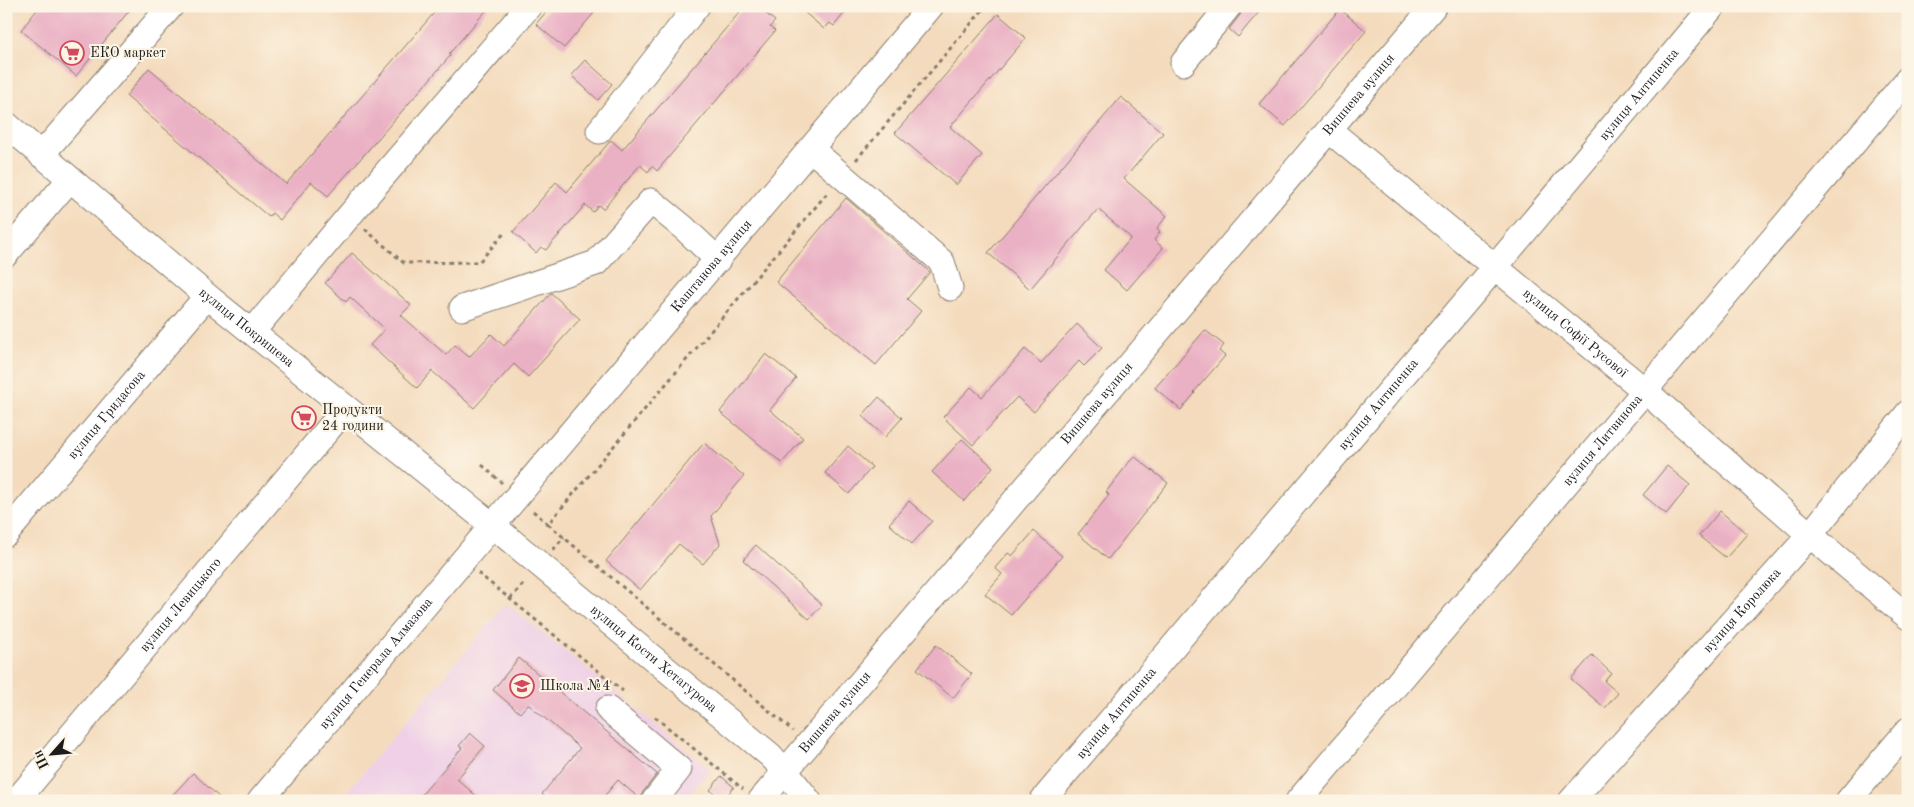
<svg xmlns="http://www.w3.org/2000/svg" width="1914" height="807" font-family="'Old Standard TT',serif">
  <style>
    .built { fill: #efd0e7 }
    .building { fill: #eab1c5 }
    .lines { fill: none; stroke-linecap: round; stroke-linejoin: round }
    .minor-casing { stroke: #887c6c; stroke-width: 27 }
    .path { stroke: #887c6c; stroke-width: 3; stroke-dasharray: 4 4; stroke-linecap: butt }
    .minor { stroke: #fff; stroke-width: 25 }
    .labels { text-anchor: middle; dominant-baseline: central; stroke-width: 4; stroke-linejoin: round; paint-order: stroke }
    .poi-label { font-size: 14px; fill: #1c1c1c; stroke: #fcf5e5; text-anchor: start }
    .street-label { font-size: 14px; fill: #1c1c1c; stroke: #fcf5e5 }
  </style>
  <rect width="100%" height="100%" fill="#fcf5e5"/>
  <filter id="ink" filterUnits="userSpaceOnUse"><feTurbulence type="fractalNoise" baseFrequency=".02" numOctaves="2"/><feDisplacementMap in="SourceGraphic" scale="10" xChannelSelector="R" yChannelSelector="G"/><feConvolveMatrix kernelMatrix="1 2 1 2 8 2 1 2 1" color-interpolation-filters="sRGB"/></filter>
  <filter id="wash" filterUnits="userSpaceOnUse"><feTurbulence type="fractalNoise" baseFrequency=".0096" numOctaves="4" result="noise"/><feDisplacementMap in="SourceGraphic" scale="20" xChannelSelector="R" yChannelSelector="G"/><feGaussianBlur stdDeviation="1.12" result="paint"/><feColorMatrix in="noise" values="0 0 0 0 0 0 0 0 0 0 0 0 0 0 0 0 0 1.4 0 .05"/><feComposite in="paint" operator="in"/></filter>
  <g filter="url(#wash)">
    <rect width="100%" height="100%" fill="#f4dbbd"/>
    <path class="built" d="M506,603L710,769L689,795L696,801H339Z"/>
    <g id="blocks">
      <g class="building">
        <path d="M40,6H133L76,76L21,30Z"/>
        <path d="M440,6H490L449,54L451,55L328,196L311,182L280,220L272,213L269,217L126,96L149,68L286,184Z"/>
        <path d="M551,6H600L564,48L536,24Z"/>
        <path d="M745,6H757L775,21L770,27L775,31L657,171L652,166L648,172L640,165L603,209L598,205L593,212L585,205L546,250L541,247L536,253L513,232L556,182L567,192L611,140L622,150Z"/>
        <path d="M797,6H850L834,26L830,23L824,29Z"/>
        <path d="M1243,6H1264L1238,37L1229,29L1240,15Z"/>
        <path d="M1340,9L1366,31L1285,126L1259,104Z"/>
        <path d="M998,14L1026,38L950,127L982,155L956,185L895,133Z"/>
        <path d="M585,60L612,84L598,100L571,75Z"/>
        <path d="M1121,97L1163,133L1124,179L1167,216L1157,228L1160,232L1154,240L1163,248L1127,290L1104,270L1131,238L1098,209L1030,289L988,253Z"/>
        <path d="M846,198L930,272L907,299L921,311L876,365L776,282Z"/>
        <path d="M352,253L411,305L401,315L446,355L455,345L469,357L491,334L504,346L551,293L580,319L528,377L514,364L474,408L432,371L417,388L370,345L385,329L350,297L346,302L325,283Z"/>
        <path d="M1077,324L1102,348L1084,366L1079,361L1034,412L1017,397L973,445L943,417L971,387L982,397L1025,349L1041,363Z"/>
        <path d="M1205,330L1224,345L1219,351L1225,356L1194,392L1195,393L1181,410L1155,388Z"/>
        <path d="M766,354L796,378L770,410L803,438L782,463L720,412Z"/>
        <path d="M879,397L902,418L885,437L862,416Z"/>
        <path d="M962,439L993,467L964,501L932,472Z"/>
        <path d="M704,443L744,476L711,516L720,544L703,564L679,544L640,590L606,561Z"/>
        <path d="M848,446L872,467L849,494L825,473Z"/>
        <path d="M1134,456L1168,483L1108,559L1078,534L1109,495L1106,492Z"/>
        <path d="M1667,466L1690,485L1666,514L1643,495Z"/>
        <path d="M909,501L932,521L912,544L889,524Z"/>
        <path d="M1720,511L1747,534L1726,558L1699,536Z"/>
        <path d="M1034,531L1062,556L1011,615L985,594L1002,574L995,568L1008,553L1012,556Z"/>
        <path d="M756,545L822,605L809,619L743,560Z"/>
        <path d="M936,645L972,674L953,698L917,669Z"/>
        <path d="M1592,655L1611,673L1604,681L1618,693L1605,708L1571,679Z"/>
        <path d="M519,658L657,774L643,792L640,799L618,780L600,801H550L542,794L580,748L528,704L520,713L493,690Z"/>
        <path d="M470,733L485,746L457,779L482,801H416L462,748L459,746Z"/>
        <path d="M193,773L223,801H167Z"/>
        <path d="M721,776L734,787L723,800L710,790Z"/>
      </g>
    </g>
  </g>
  <g filter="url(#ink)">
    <use href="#blocks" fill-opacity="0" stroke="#887c6c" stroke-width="1"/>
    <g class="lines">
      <g class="minor-casing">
        <g id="minor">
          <path d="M1183,63L1229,6"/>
          <path id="s1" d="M6,124L207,296L492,525L770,755L785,771L809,801"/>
          <path id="s2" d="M1329,130L1644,390L1810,535L1908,617"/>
          <path d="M599,131L697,6"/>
          <path d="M811,149L942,262L950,288"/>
          <path d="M41,155L171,6"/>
          <path d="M6,254L70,179"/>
          <path d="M462,308L596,263L651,201L684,228L718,260"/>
          <path d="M252,332L349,216L529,6"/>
          <path id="s3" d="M6,534L207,296"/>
          <path d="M608,709L679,769L654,801"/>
          <path id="s4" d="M16,801L346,408"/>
          <path id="s5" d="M260,801L931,6"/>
          <path id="s6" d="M760,801L1434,6"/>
          <path id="s7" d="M1042,801L1496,266L1713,6"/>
          <path id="s8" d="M1298,801L1908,79"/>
          <path id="s9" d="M1571,801L1810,535L1908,413"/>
          <path d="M1848,801L1908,730"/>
        </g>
      </g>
      <g class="path">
        <path d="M856,160L986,6"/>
        <path d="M365,229L404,263L479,262L506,231"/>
        <path d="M482,465L502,483"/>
        <path d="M533,511L548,524L829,191"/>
        <path d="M548,524L793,731"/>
        <path d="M553,550L564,537"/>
        <path d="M478,573L623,691"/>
        <path d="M510,599L526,581"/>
        <path d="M655,717L743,789"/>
      </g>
      <use href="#minor" class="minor"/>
    </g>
  </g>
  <defs>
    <g id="supermarket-ring" transform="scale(1.25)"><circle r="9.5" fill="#fcf5e5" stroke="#d1495b" stroke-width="1.5"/><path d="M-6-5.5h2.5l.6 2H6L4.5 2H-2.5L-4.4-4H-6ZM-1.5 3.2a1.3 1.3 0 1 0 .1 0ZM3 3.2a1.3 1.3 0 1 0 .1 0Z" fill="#d1495b"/></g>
    <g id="school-ring" transform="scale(1.25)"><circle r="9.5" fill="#fcf5e5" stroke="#d1495b" stroke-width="1.5"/><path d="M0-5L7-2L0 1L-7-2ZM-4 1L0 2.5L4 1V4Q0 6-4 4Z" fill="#d1495b"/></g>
  </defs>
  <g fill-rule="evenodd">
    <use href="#supermarket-ring" x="72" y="53"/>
    <use href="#supermarket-ring" x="304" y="418"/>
    <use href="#school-ring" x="522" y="686"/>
  </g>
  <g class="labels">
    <g class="poi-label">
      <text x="90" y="53">ЕКО маркет</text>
      <text x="322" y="410">Продукти<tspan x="322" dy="16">24 години</tspan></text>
      <text x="540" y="686">Школа №4</text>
    </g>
    <g class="street-label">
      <text stroke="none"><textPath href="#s6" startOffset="926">Вишнева вулиця</textPath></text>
      <text stroke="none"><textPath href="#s7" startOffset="925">вулиця Антипенка</textPath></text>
      <text stroke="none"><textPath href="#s5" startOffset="700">Каштанова вулиця</textPath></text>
      <text stroke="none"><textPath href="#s1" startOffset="315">вулиця Покришева</textPath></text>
      <text stroke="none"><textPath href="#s2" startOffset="319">вулиця Софії Русової</textPath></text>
      <text stroke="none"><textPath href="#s6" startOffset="521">Вишнева вулиця</textPath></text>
      <text stroke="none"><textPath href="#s7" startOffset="520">вулиця Антипенка</textPath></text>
      <text stroke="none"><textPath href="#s3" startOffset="156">вулиця Гридасова</textPath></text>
      <text stroke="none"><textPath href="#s8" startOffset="472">вулиця Литвинова</textPath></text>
      <text stroke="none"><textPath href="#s4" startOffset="256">вулиця Левицького</textPath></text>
      <text stroke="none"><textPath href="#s9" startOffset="256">вулиця Королюка</textPath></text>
      <text stroke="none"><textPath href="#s1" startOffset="840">вулиця Кости Хетагурова</textPath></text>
      <text stroke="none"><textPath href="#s5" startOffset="180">вулиця Генерала Алмазова</textPath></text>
      <text stroke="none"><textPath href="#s6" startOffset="116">Вишнева вулиця</textPath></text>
      <text stroke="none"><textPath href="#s7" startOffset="115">вулиця Антипенка</textPath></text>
    </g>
  </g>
  <rect width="1914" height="807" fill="none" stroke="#fcf5e5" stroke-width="25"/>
  <g transform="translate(52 754) rotate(243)" stroke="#fcf5e5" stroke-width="4" paint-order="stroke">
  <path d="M0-4L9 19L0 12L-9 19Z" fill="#1c1c1c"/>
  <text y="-8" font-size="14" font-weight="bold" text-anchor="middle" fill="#1c1c1c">Пн</text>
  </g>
</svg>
